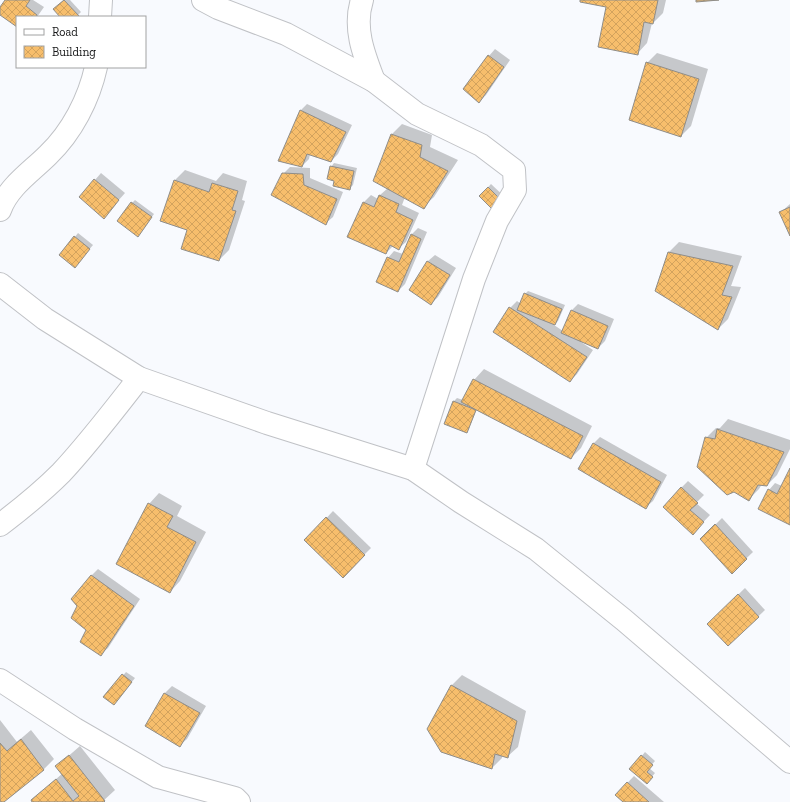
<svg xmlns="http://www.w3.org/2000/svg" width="790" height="802" font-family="'Zilla Slab',serif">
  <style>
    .shadow { fill: #0003 }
    .building { fill: url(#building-cross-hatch); stroke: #8f8d89 }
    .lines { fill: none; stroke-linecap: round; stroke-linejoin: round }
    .minor-casing { stroke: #c0c2c6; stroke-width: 24 }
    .major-casing { stroke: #c0c2c6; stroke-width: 24 }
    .minor { stroke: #fff; stroke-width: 22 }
    .major { stroke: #fff; stroke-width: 22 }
  </style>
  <defs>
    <pattern id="building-cross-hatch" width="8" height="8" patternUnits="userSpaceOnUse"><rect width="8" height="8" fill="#f7be6c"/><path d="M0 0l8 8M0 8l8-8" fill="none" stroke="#d3a35d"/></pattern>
  </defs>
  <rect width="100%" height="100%" fill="#f8fafe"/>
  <g class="shadow">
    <path d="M6,0H33L44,7L37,17H17V26L0,14V9Z"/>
    <path d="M64,0H70L81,12L76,17H62L54,9Z"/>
    <path d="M581,0H666L663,13L653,23H652L647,43L637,54L608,6Z"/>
    <path d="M495,49L510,60L486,95L479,102L489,56Z"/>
    <path d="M657,53L708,69L691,126L681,136L647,63Z"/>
    <path d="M307,104L352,125L338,154L331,161L310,154L309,159L302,166L300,111Z"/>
    <path d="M402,124L432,135L430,147L458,160L434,197L423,207L405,197L402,205L419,213L406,242L399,248L393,246L386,253L349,236L364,202L371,195L378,199L380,195L388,188L392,134Z"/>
    <path d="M334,163L357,168L353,185L350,188L336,180L331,167Z"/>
    <path d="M290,167L310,168V178L343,192L333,217L326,223L283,174Z"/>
    <path d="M185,170L216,181L223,173L247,181L242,200L245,201L229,250L219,260L189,229L175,180Z"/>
    <path d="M101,173L125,193L110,210L95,180Z"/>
    <path d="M491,184L507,199L480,196Z"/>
    <path d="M135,200L154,214L141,232L132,203Z"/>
    <path d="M790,204V234L781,212Z"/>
    <path d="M418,228L427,232L405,284L398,291L388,258L394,251L403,254L411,235Z"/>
    <path d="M78,233L93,245L78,263L61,255Z"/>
    <path d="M679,242L742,256L731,286L741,287L728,319L718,329L669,252Z"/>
    <path d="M435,255L456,268L438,297L431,304L410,290L428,261Z"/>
    <path d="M528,291L565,305L558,321L554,325L563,331L572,310L578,304L614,319L605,341L598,348L578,339V340L593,350L577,374L570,381L510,308L517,301L521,304L525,294Z"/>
    <path d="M484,369L592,426L581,448L571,458L477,409L469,428L466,431L446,423L454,401L457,398L463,400L474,380Z"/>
    <path d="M728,419L790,440V449L777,475L767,485L762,484L759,489L748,500L706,438L716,428H720Z"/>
    <path d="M600,437L667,475L653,501L646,507L593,444Z"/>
    <path d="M790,470V524L769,490L775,483L782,486Z"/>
    <path d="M688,481L704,495L696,503L710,515L693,533L681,488Z"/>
    <path d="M159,493L182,506L177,516L206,532L180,581L170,592L149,504Z"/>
    <path d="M333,511L371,548L343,576L306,540Z"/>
    <path d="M722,518L753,552L732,572L701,539Z"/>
    <path d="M98,569L140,599L108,648L101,654L87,629L91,576Z"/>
    <path d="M745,588L765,610L728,645L715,617Z"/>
    <path d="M126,672L135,678L117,701L105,697Z"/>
    <path d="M462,675L526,711L518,747L507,757L502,755V758L492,768L428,729L452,685Z"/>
    <path d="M172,686L206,706L187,739L180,745L146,726L165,693Z"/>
    <path d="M0,720L17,742L31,730L54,759L44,769L2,802H0Z"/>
    <path d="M80,746L115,790L102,802H34L32,800L63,773L57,766Z"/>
    <path d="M645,752L655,761L649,768L655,773L650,779L631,769Z"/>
    <path d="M634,776L664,802H624L616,795Z"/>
  </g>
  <g class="building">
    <path d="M5,0H30L26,6L37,15L36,17H17V27L0,15V7Z"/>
    <path d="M64,0L79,16L78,17H60L53,9Z"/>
    <path d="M580,0H658L653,24L644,22L638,55L598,47L606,7L580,2Z"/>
    <path d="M696,0H719L696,2Z"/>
    <path d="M488,55L504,67L479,103L463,89Z"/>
    <path d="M646,62L699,79L681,137L629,120Z"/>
    <path d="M300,110L346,132L331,162L307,154L302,167L278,161Z"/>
    <path d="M391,134L422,145L420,157L448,171L424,209L373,181Z"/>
    <path d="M330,166L354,171L350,190L333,186L334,181L327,179Z"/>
    <path d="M282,173L303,174L304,185L337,199L326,225L271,195Z"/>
    <path d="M94,179L119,200L104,219L79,197Z"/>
    <path d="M174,180L209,192L212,183L238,191L232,210L236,211L219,261L181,249L187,230L160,221Z"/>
    <path d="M488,187L504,203L495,212L479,196Z"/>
    <path d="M379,195L399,204L396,212L413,220L399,250L390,245L386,254L347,237L363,202L374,207Z"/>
    <path d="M131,202L152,217L138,237L117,221Z"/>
    <path d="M790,207V236L779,212Z"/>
    <path d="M411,234L421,239L398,292L376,282L387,257L399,262Z"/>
    <path d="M74,236L90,249L75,268L59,255Z"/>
    <path d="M668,252L733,266L722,295L732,297L718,330L655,291Z"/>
    <path d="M427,261L450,275L431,305L409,290Z"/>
    <path d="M524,293L562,309L555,325L517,310Z"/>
    <path d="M509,307L587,357L570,382L493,332Z"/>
    <path d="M571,310L608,326L598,349L561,333Z"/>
    <path d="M473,379L583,436L571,459L461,402Z"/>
    <path d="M453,401L476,410L467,433L444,424Z"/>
    <path d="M717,429L784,452L767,486L758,485L749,501L734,492L727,495L697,467L705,437L715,439Z"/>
    <path d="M593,443L661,482L646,509L578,469Z"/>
    <path d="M790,468V525L758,509L768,489L777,494Z"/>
    <path d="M681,487L698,503L690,510L704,522L693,535L663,507Z"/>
    <path d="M148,503L173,516L167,527L196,542L170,593L116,564Z"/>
    <path d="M326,517L365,555L343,578L304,540Z"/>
    <path d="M715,524L747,559L732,574L700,539Z"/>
    <path d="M91,575L134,606L101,656L80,642L86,630L71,618L77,606L71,599Z"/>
    <path d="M738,594L759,617L728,646L707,624Z"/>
    <path d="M122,674L132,682L114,705L103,697Z"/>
    <path d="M451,685L517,721L508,758L495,754L492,769L441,752L427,729Z"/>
    <path d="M164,693L200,713L180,747L145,726Z"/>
    <path d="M21,739L44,770L4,802H0V743L7,751Z"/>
    <path d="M69,755L105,801L104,802H32L31,800L56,779L73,801L79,796L55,766Z"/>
    <path d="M641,755L653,765L647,772L653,777L647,784L629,769Z"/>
    <path d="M627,782L649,802H623L615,795Z"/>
  </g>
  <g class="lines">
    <g class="minor-casing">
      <g id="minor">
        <path d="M203,0L218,8L286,34L374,81L417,114L481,145L514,170L515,190L497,221L474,279L413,469"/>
        <path d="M362,0C353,28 364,55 374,81"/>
        <path d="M100,17L101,0"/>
        <path d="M0,210C8,187 31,172 48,155C72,132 89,99 96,67"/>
        <path d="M0,525C21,509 42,492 61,473C89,443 114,410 139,378"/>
        <path d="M0,680L75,729L158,777L235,798L239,802"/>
      </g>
    </g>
    <g class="major-casing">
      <path id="major" d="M0,284L45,319L139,378L267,423L413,469L461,502L536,549L624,620L790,762"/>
    </g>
    <use href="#minor" class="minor"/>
    <use href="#major" class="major"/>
  </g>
  <rect x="16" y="16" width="130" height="52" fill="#ffffff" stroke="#a1a2a2"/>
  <rect x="24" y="29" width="20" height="6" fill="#ffffff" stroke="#a1a2a2"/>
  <text x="52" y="36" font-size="12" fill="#151617">Road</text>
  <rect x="24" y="46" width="20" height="12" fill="url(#building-cross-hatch)" stroke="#a1a2a2"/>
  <text x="52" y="56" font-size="12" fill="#151617">Building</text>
</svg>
